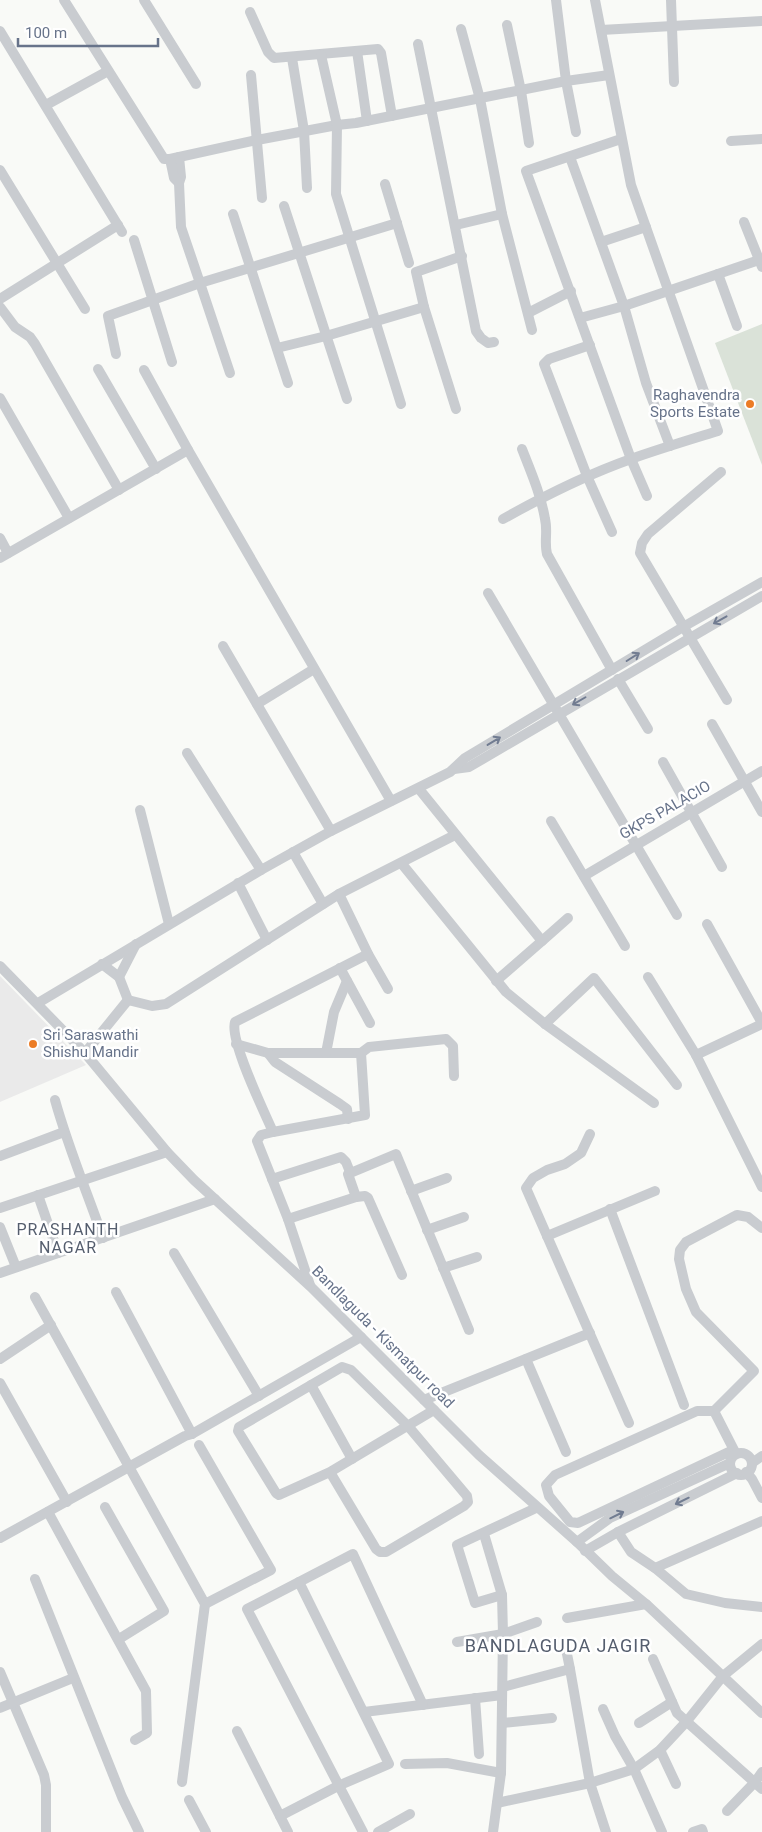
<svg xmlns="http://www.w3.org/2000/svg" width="762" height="1832" font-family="Roboto,sans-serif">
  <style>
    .built { fill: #eaeaea }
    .green { fill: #dae2d8 }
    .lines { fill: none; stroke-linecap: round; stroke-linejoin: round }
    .minor { stroke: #c9ccd0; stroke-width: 10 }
    .oneway { stroke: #717c91 }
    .poi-dot { fill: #ec7c25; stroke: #fff; stroke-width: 2 }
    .labels { text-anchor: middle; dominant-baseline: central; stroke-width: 5; stroke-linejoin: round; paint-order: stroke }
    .poi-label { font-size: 15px; fill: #67738a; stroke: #fff; text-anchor: end }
    .street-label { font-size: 15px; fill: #67738a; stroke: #fff }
    .neighbourhood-label { font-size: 16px; letter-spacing: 1px; fill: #555e6e; stroke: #fff }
    .quarter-label { font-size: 18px; letter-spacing: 1px; fill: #555e6e; stroke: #fff }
  </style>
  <rect width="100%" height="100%" fill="#f9faf7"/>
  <path class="built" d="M0,976L86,1065L0,1102Z"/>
  <path class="green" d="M762,324V465L715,343Z"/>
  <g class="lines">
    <g class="minor">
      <path d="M64,0L164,159H170L257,140L337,125L336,194L401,404"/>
      <path d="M144,0L196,84"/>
      <path d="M671,0L674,82"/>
      <path d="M250,12L268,52L274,58L378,49L381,53L392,116"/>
      <path d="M507,25L521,91L529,143"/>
      <path d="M461,29L480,99L502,214L532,330"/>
      <path d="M601,30L762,21"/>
      <path d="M0,31L122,232"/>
      <path d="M418,44L476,331L481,338L488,343L494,342"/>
      <path d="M357,51L367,121"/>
      <path d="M321,55L337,125L356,123L566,81L556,0"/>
      <path d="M292,58L304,131L307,188"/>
      <path d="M251,75L262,198"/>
      <path d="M46,105L108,71"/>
      <path d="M576,132L566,81L609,75"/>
      <path d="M621,139L526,171L631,459L647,496"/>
      <path d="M731,141L762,139"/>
      <path d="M179,157L181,177L179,183L181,227L200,283L397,223"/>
      <path d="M570,157L624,306L646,383L670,446"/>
      <path d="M170,159L174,178L179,183"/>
      <path d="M0,170L85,309"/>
      <path d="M385,184L409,263"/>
      <path d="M284,206L347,399"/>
      <path d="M233,214L288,383"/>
      <path d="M744,222L762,267"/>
      <path d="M456,225L502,214"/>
      <path d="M134,240L172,362"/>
      <path d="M601,242L646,227"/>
      <path d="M718,274L737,326"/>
      <path d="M0,299L118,225"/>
      <path d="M0,307L15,327L30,337L35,344L119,490"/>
      <path d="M528,313L571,291"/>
      <path d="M580,318L624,306L762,259"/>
      <path d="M590,345L549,359L544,364L587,476L612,532"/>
      <path d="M277,348L326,336L424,307"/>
      <path d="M116,354L108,316L200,283L230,373"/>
      <path d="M98,369L156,469"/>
      <path d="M144,370L188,450L391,801"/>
      <path d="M0,398L69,518"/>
      <path d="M456,409L424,307L416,272L462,256"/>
      <path d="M522,449C531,472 541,495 545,519C548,531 544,542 547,554L612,670"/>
      <path d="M721,472L648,534L642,543L640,553L727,700"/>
      <path d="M503,519C544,496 586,475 631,459C659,449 689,440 718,431L631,185L595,0"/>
      <path d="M0,538L8,553"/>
      <path d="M0,558L188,450"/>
      <path d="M488,593L677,915"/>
      <path d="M223,646L331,831"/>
      <path d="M618,679L648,729"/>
      <path d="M257,704L314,669"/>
      <path d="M712,724L762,812"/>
      <path d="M187,753L261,870"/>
      <path d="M663,762L722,867"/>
      <path d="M454,769L469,767L762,596"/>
      <path d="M419,789L542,941L496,981"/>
      <path d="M140,810L169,924"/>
      <path d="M551,821L625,946"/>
      <path d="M293,852L323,904"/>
      <path d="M402,864L506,992L545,1024L654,1103"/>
      <path d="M584,876L762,771"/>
      <path d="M238,883L267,940"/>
      <path d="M339,894L368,954L388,989"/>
      <path d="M707,924L762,1023"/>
      <path d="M542,941L568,918"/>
      <path d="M102,964L119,977L136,944"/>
      <path d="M0,966L85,1053L167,1152L194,1180L311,1287L479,1455L577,1542L612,1576L646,1604L762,1713"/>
      <path d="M340,968L370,1023"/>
      <path d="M119,977L128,1000"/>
      <path d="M648,977L696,1055L762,1187"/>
      <path d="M38,1003L261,870L331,831L450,772L465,758L683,627L762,582"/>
      <path d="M545,1024L594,978L677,1085"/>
      <path d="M236,1044L268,1053H361L369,1047L446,1039L453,1046L454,1076"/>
      <path d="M85,1053L128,1000L152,1006L166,1004L339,894L455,835"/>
      <path d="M268,1053L275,1062L340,1104L347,1109L348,1119"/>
      <path d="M326,1053L334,1012L347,981"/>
      <path d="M696,1055L762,1024"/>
      <path d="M55,1100C68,1147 87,1192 103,1238"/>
      <path d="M273,1132C264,1111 229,1040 235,1022L368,954"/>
      <path d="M590,1134L581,1153L565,1164L547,1170L533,1178L526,1188L629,1423"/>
      <path d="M0,1156L64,1132"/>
      <path d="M272,1179L341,1157L346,1162L350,1172"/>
      <path d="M411,1191L447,1178"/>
      <path d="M38,1195L58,1253"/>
      <path d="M356,1197L365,1196L368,1198L402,1275"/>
      <path d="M0,1208L167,1152"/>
      <path d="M610,1209L684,1405"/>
      <path d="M288,1219L356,1197L348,1174L396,1154L469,1330"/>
      <path d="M0,1227L16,1267"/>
      <path d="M427,1230L464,1217"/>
      <path d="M547,1236L655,1191"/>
      <path d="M174,1253L259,1396"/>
      <path d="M443,1268L477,1257"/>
      <path d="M0,1273L215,1199"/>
      <path d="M310,1285L288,1219L257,1141L261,1135L273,1132L365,1115L361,1053"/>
      <path d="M116,1292L192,1434"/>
      <path d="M35,1297L205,1604L182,1782"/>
      <path d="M0,1359L51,1325"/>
      <path d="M526,1359L566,1452"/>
      <path d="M0,1383L67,1502"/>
      <path d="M311,1385L352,1459"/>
      <path d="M424,1400L590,1333"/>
      <path d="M714,1411L754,1371L696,1312L686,1289L679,1259L680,1250L686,1242L737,1215L748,1217L762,1228"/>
      <path d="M199,1445L271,1570L205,1604"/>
      <path d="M733,1450L578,1523L570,1522L549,1496L546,1485L555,1475L697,1411H714L736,1454"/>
      <circle cx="741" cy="1464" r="11"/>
      <path d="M752,1463L762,1456"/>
      <path d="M330,1472L279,1495L276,1493L238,1431L239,1427L342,1367L351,1370L408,1426L467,1496L468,1502L464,1506L386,1552H380L376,1549L330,1472L434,1410"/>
      <path d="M746,1472L752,1479L762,1498"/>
      <path d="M105,1507L164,1611L119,1639"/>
      <path d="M48,1512L146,1691L147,1733L135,1740"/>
      <path d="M618,1532L631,1552L655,1568L686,1594L725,1603L762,1607"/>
      <path d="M484,1534L502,1595L503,1634L501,1773L493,1832"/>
      <path d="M0,1538L185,1436L192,1434L361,1337"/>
      <path d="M577,1542L610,1518L730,1463"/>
      <path d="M585,1551L618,1532L737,1473"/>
      <path d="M655,1568L762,1521"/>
      <path d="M35,1579L122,1797L139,1832"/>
      <path d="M502,1595L475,1603L457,1545L536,1508"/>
      <path d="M567,1618L646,1604"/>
      <path d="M457,1642L503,1634L537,1622"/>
      <path d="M653,1659L677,1713L762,1789"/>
      <path d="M570,1669L590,1783L606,1832"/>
      <path d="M0,1672L44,1775L46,1785V1832"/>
      <path d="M503,1687L570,1669L566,1649"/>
      <path d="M475,1698L479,1754"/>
      <path d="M0,1708L73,1678"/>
      <path d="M603,1709L615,1736L634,1769L662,1832"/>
      <path d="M364,1712L502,1695"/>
      <path d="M502,1723L552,1718"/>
      <path d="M639,1723L672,1702"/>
      <path d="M237,1731L288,1832"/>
      <path d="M660,1750L676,1784"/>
      <path d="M405,1764L447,1763L501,1773"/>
      <path d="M189,1800L206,1832"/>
      <path d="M497,1803L590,1783L634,1769L660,1750L687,1721L723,1676L762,1644"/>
      <path d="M727,1811L755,1782L762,1772"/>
      <path d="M280,1816L338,1786L389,1764L299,1582"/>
      <path d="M363,1832L247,1609L353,1554L423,1705"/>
      <path d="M378,1832L410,1814"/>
      <path d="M693,1832L702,1829L703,1832"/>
    </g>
  </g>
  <defs><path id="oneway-shaft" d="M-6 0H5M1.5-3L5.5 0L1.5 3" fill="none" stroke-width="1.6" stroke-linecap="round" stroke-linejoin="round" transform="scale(1.25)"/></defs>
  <g class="oneway">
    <use href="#oneway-shaft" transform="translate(720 620) rotate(151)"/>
    <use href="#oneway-shaft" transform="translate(633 657) rotate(-32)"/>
    <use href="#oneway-shaft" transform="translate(579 701) rotate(150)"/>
    <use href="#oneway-shaft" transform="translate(494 741) rotate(-31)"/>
    <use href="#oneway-shaft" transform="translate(682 1501) rotate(154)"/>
    <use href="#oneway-shaft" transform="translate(617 1515) rotate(-26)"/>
  </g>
  <g class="poi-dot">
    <circle cx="750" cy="404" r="5"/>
    <circle cx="33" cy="1044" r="5"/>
  </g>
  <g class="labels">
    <g class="poi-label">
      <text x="740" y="395">Raghavendra<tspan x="740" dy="17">Sports Estate</tspan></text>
      <text x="43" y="1035" text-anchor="start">Sri Saraswathi<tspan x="43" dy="17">Shishu Mandir</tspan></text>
    </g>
    <g class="street-label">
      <text transform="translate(665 810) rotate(-30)">GKPS PALACIO</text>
      <text transform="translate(383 1337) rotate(45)">Bandlaguda - Kismatpur road</text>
    </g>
    <g class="neighbourhood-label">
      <text x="68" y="1229">PRASHANTH<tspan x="68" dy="18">NAGAR</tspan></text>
    </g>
    <g class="quarter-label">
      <text x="558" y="1645">BANDLAGUDA JAGIR</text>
    </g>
  </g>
  <path d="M18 38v8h140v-8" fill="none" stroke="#67738a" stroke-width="2.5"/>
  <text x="25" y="38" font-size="15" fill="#67738a" stroke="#ffffff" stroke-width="4" paint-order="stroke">100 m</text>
</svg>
